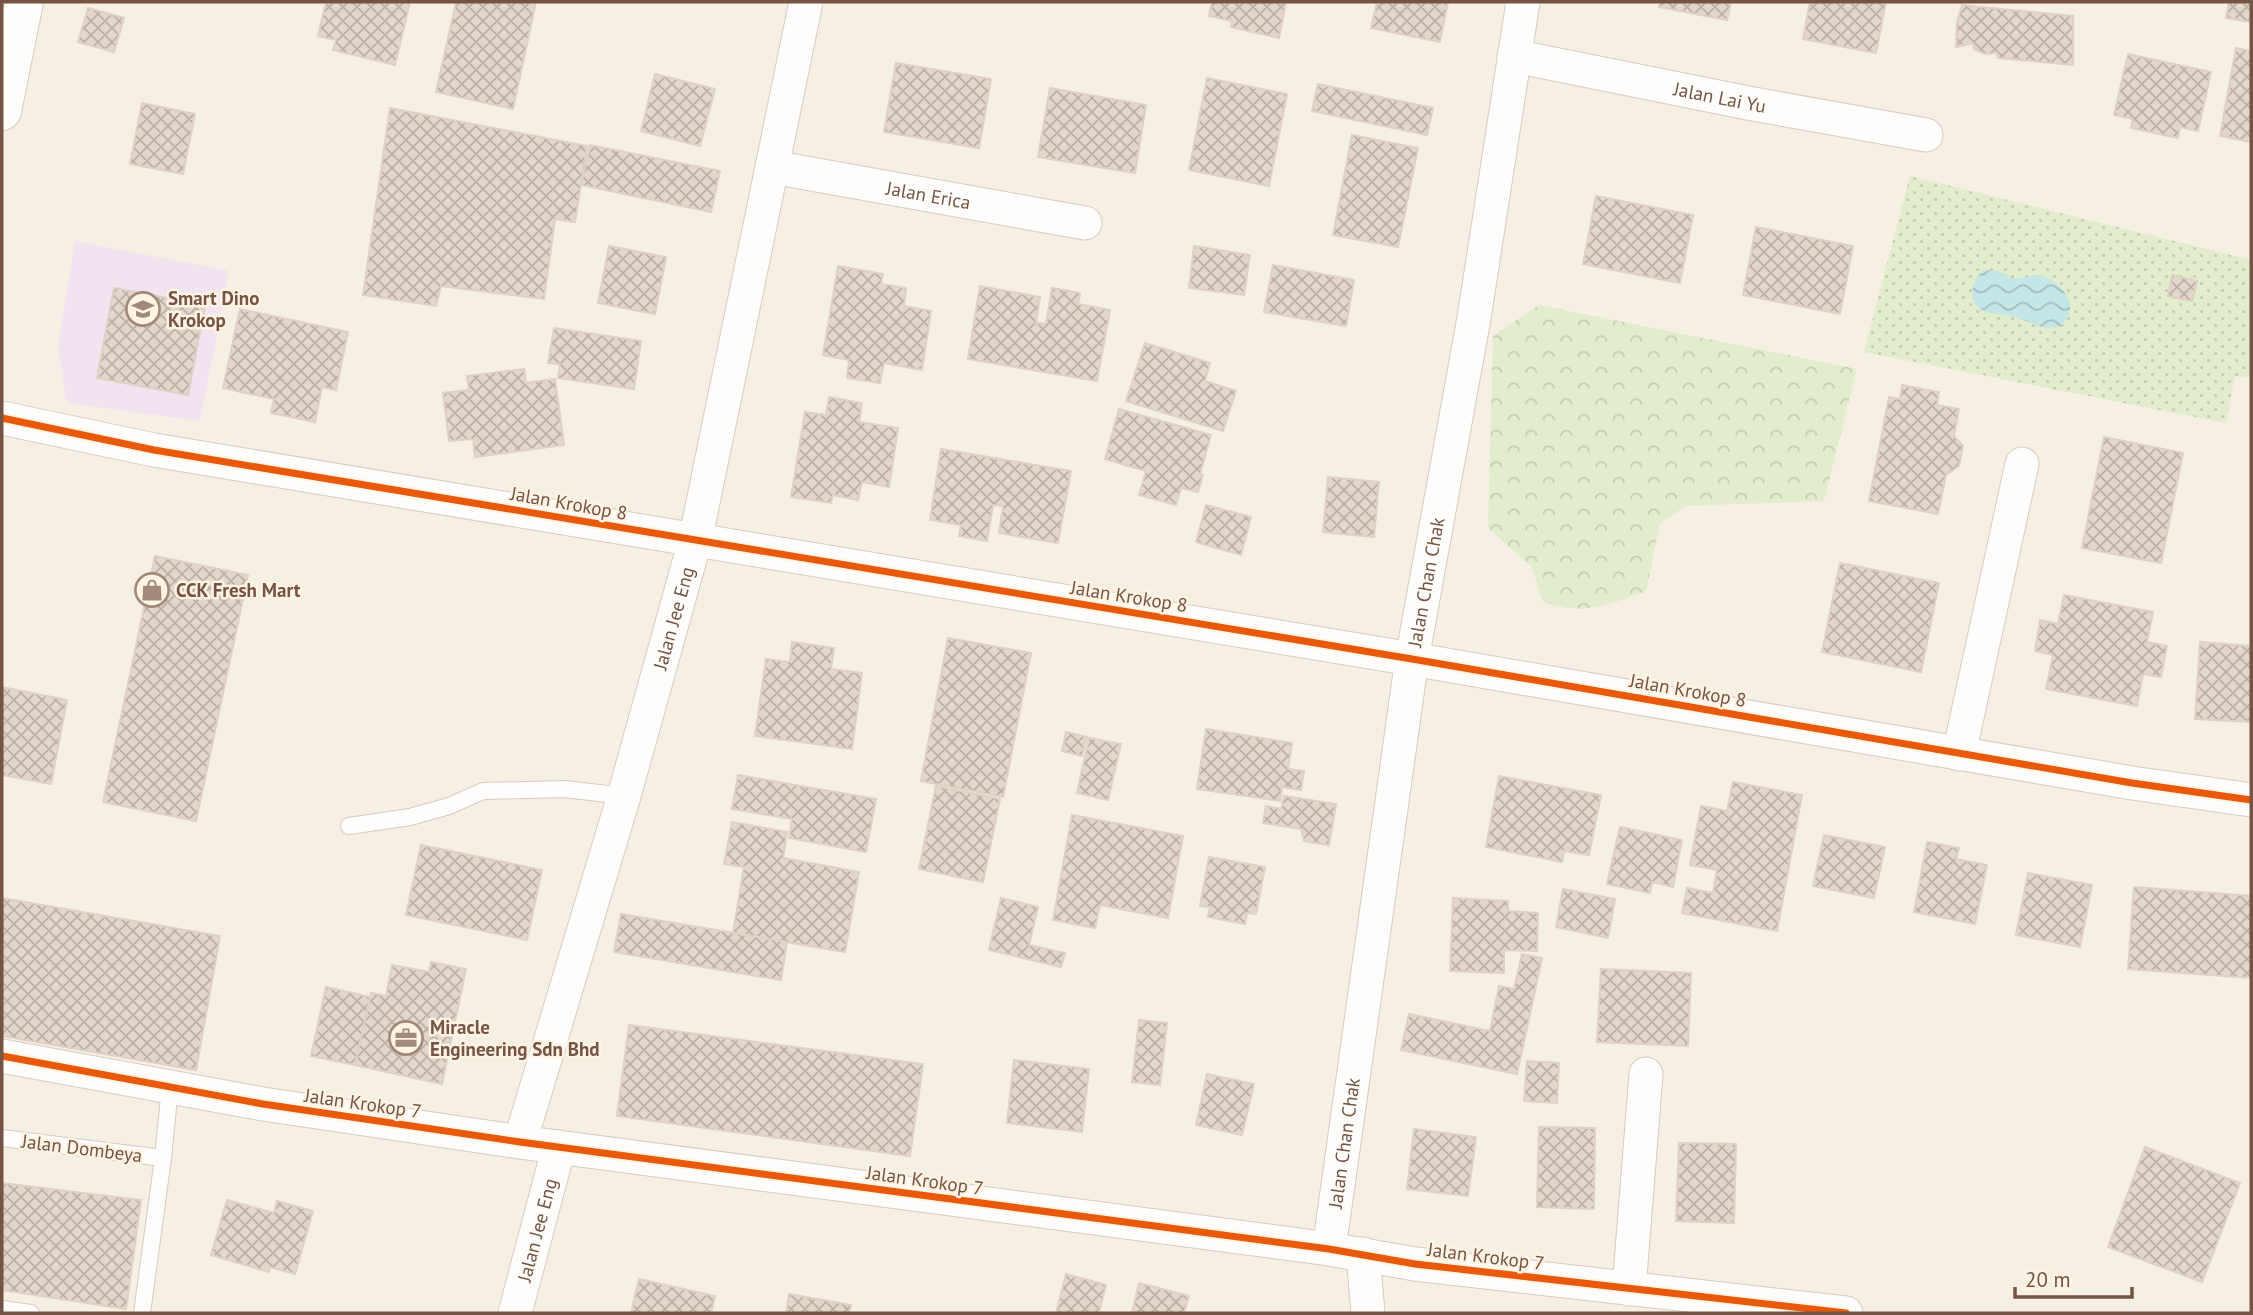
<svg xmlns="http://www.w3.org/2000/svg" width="2253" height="1315" font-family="'PT Sans',sans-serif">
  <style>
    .education { fill: #f1e3f0 }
    .forest { fill: url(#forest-crowns) }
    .park { fill: url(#park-dots) }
    .water { fill: url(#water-waves) }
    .building { fill: url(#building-cross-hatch); stroke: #dfd1c5; stroke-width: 2 }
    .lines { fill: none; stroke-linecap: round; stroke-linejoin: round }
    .lane-casing { stroke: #d7ccc2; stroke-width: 18 }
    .street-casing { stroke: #d7ccc2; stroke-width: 35 }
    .secondary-casing { stroke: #d6cbc0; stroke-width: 40 }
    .lane { stroke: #fefdfb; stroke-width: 16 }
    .street { stroke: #fefdfb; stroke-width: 33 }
    .secondary { stroke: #fefdfb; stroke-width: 38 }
    .cycleway-casing { stroke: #fff4e4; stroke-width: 11 }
    .cycleway { stroke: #e8590c; stroke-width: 7 }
    .labels { text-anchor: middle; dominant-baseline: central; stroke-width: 5; stroke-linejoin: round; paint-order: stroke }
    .street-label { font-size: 19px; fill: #755443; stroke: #fff4e4 }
    .poi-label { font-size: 19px; font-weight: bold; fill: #755443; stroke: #fff4e4; text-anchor: start }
  </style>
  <defs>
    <pattern id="forest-crowns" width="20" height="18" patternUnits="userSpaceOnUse" patternTransform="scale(1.75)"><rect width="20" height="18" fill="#e1edcc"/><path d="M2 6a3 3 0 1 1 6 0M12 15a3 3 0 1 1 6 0" fill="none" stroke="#c4cdb0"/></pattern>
    <pattern id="park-dots" width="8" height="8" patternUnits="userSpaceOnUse" patternTransform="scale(1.75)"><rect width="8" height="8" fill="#e1edcc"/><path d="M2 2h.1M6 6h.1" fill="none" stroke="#c4cdb0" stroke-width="1.8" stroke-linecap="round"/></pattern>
    <pattern id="water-waves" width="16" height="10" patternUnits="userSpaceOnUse" patternTransform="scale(1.75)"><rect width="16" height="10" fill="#c4e6e7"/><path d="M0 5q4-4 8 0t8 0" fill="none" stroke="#a4bdbd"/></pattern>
    <pattern id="building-cross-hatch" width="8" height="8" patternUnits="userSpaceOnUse" patternTransform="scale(1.75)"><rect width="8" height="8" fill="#e3d6cb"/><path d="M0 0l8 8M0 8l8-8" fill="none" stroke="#bdb0a6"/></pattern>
  </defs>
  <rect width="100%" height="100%" fill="#f6efe3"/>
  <path class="education" d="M75,241L229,271L200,421L67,403L58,347Z"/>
  <path class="forest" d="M1539,305L1857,369L1824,501L1686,506L1660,523L1646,591C1605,605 1584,617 1542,601L1532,567L1488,528L1493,336Z"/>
  <path class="park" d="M1910,176L2251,260V378L2235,376L2226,423L1864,352Z"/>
  <path class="water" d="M1983,270L1998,271L2014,279C2024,278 2032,274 2042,276C2065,283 2083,311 2058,327C2037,330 2030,320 2011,316C2002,314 1993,315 1984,311C1966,303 1971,282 1983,270Z"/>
  <g class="building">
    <path d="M326,2H410L395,65L333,50L336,40L318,36Z"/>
    <path d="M456,2H536L513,109L436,92Z"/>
    <path d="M1212,2H1286L1279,38L1231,27L1232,21L1209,16Z"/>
    <path d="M1377,2H1448L1440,42L1371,28Z"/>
    <path d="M1660,2H1731L1727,20L1659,7Z"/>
    <path d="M1810,2H1886L1876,53L1803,39Z"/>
    <path d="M2229,2H2251V22L2226,18Z"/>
    <path d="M1962,5L2073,16V65L1998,58L1997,53L1985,54L1974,49L1973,43L1956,47L1957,22Z"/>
    <path d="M88,8L124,18L114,52L78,42Z"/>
    <path d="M2236,48L2251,51V142L2220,136Z"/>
    <path d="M2128,54L2211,72L2198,131L2180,127L2178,138L2131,128L2133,119L2114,115Z"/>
    <path d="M896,63L991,79L979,148L884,132Z"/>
    <path d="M655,74L715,89L700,146L641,131Z"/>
    <path d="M1207,78L1287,94L1269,186L1189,170Z"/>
    <path d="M1318,84L1433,108L1427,135L1312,111Z"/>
    <path d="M1050,88L1146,105L1135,173L1038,157Z"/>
    <path d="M142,103L195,114L183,174L130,164Z"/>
    <path d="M390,108L587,146L575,222L555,219L544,299L441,286L436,306L363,295Z"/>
    <path d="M1352,135L1418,148L1398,247L1333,235Z"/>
    <path d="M590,145L720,171L711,212L581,185Z"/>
    <path d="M1596,196L1693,215L1680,283L1583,264Z"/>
    <path d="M1756,227L1853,246L1840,314L1743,295Z"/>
    <path d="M609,246L666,257L655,314L598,303Z"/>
    <path d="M1194,246L1250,255L1244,295L1189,288Z"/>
    <path d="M1273,265L1354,280L1346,326L1264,312Z"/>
    <path d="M838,266L883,274L881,284L906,288L904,306L931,311L922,370L884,363L880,383L847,378L849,360L823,355Z"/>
    <path d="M2172,275L2197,281L2192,301L2168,296Z"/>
    <path d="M980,286L1040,297L1036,323L1046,324L1052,288L1080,293L1078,304L1110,310L1097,381L968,359Z"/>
    <path d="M114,288L205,305L188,395L97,378Z"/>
    <path d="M240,309L348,332L336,390L322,387L315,422L271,413L274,399L223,388Z"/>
    <path d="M554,328L641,341L634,389L558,378L560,364L548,363Z"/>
    <path d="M1145,343L1210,363L1205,381L1236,391L1223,431L1126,401Z"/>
    <path d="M524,369L526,383L555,379L564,445L475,457L473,439L449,441L443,393L469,390L467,376Z"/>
    <path d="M1902,385L1939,392L1937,405L1959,409L1954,436L1963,446L1959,466L1946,475L1938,514L1869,501L1889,397L1900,399Z"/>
    <path d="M829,397L862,403L859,422L898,428L889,487L862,482L858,500L833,495L831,503L791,497L805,412L826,415Z"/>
    <path d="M1119,409L1211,435L1200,474L1203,475L1198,492L1181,488L1176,505L1139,495L1146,471L1105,459Z"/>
    <path d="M2104,437L2183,453L2161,563L2082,548Z"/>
    <path d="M941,449L1071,471L1058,543L999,533L1003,506L993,505L987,541L959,536L961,525L930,520Z"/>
    <path d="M1328,477L1379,482L1374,537L1323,532Z"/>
    <path d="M1206,505L1251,517L1241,555L1196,542Z"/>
    <path d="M155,556L248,575L196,821L103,802Z"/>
    <path d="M1840,563L1939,583L1921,672L1822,652Z"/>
    <path d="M2064,595L2153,612L2147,642L2167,646L2161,677L2143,674L2137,706L2046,689L2053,655L2035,651L2040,620L2058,624Z"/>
    <path d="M948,638L1031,653L1003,797L921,781Z"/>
    <path d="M792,642L834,648L831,669L862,673L852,749L755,736L766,659L790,662Z"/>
    <path d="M2200,642L2251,646V722L2195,719Z"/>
    <path d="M2,687L67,700L51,784L2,775Z"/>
    <path d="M1206,729L1292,743L1288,769L1304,771L1301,790L1282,787L1280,801L1197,789Z"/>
    <path d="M1066,732L1087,737L1082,756L1062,751Z"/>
    <path d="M1089,738L1121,744L1108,800L1077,793Z"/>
    <path d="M738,775L876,799L866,852L789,838L792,819L732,809Z"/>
    <path d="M1499,776L1601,795L1589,855L1564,851L1562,862L1486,847Z"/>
    <path d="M1733,782L1802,795L1777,931L1682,913L1687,888L1713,893L1717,870L1690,865L1701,806L1727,811Z"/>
    <path d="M936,786L1000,799L983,882L919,869Z"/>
    <path d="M1284,796L1336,804L1329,845L1304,841L1301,829L1263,823L1266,806L1281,809Z"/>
    <path d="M1072,815L1183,836L1168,918L1100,905L1095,928L1053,920Z"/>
    <path d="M732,822L787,832L783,858L859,872L845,952L733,933L744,867L724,864Z"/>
    <path d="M1620,827L1682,840L1673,887L1652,882L1650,893L1607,884Z"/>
    <path d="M1824,835L1885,847L1874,898L1813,886Z"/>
    <path d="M1927,842L1959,848L1956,859L1987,865L1975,924L1914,912Z"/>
    <path d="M421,845L542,870L527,940L406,915Z"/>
    <path d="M1209,857L1265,867L1256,914L1247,913L1245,924L1208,917L1210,907L1200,906Z"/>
    <path d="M2028,873L2092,885L2080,947L2016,935Z"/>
    <path d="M2134,887L2251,896V978L2128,969Z"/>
    <path d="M1563,889L1615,899L1608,938L1556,927Z"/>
    <path d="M2,898L220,936L196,1070L2,1036Z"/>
    <path d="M1001,898L1038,907L1029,945L1065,953L1061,967L989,950Z"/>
    <path d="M1453,898L1508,901V911L1538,913L1537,951L1504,950V973L1450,971Z"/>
    <path d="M621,914L787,942L781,980L614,952Z"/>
    <path d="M1522,954L1542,958L1517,1074L1401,1050L1409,1014L1490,1031L1499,986L1514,989Z"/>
    <path d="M431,962L466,969L442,1084L355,1065L371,993L386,996L392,965L429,972Z"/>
    <path d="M1601,969L1691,973L1688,1046L1597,1042Z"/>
    <path d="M326,987L370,997L355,1065L311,1056Z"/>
    <path d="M1139,1020L1167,1023L1160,1085L1132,1082Z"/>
    <path d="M629,1025L923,1064L910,1156L617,1116Z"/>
    <path d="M1014,1060L1089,1069L1082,1132L1007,1123Z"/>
    <path d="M1527,1061L1559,1063L1557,1103L1524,1101Z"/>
    <path d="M1207,1074L1254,1084L1242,1135L1196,1125Z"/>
    <path d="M1539,1127L1595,1128L1594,1209L1537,1207Z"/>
    <path d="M1414,1129L1476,1137L1468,1196L1407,1189Z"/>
    <path d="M1679,1143L1736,1144L1734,1223L1676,1221Z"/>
    <path d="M2145,1147L2240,1183L2202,1282L2108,1247Z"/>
    <path d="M2,1183L141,1200L126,1309L2,1290Z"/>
    <path d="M227,1200L274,1213L277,1201L313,1211L295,1274L270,1267L269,1272L211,1255Z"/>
    <path d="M1066,1274L1106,1285L1099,1313H1056Z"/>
    <path d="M639,1279L715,1296L711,1313H631Z"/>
    <path d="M1139,1283L1189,1296L1184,1313H1132Z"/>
    <path d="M789,1294L851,1305L849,1313H786Z"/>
  </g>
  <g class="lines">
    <g class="lane-casing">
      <g id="lane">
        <path d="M349,826L410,817L449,806L483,791L565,789L624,796"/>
        <path d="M2,1138L163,1158L142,1313"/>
        <path d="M163,1158L170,1087"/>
        <path d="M2,1309L31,1313"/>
      </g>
    </g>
    <g class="street-casing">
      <g id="street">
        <path id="s1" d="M1514,56L1748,103L1926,135"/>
        <path id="s2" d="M772,167L1085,223"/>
        <path d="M2,418L154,450L1412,659L2132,783L2251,800"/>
        <path d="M1959,754L2022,464"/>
        <path d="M2,1056L263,1104L520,1142L1329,1249L1415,1264L1846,1313"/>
        <path id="s3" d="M520,1142L624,796L695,541L806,2"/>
        <path id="s4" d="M1329,1249L1412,659L1474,318L1523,2"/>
        <path d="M1363,1254L1368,1313"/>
        <path d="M1629,1289L1646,1074"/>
        <path id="s5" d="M515,1313L559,1147"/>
      </g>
    </g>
    <g class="secondary-casing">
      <path id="secondary" d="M2,111L24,2"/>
    </g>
    <use href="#lane" class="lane"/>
    <use href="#street" class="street"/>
    <use href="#secondary" class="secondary"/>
    <g class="cycleway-casing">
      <g id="cycleway">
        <path d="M2,418L154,450L1412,659L2132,783L2251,800"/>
        <path d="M2,1056L263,1104L520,1142L1329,1249L1415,1264L1846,1313"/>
      </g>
    </g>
    <use href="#cycleway" class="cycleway"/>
  </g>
  <defs>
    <g id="school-ring" transform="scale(1.75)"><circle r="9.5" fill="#fff4e4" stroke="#a28a7b" stroke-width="1.5"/><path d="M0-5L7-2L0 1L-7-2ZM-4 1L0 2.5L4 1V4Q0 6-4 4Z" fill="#a28a7b"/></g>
    <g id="shop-ring" transform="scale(1.75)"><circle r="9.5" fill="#fff4e4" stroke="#a28a7b" stroke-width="1.5"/><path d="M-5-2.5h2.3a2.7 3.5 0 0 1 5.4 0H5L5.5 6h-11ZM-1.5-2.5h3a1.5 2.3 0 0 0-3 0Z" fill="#a28a7b"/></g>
    <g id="office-ring" transform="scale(1.75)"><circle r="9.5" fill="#fff4e4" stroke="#a28a7b" stroke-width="1.5"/><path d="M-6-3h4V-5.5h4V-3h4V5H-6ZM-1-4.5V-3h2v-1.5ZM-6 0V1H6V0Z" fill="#a28a7b"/></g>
  </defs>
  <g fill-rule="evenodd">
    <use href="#school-ring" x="143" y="309"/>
    <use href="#shop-ring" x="152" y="590"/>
    <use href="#office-ring" x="406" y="1038"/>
  </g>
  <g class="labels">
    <g class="street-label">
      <text stroke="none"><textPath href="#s1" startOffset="210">Jalan Lai Yu</textPath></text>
      <text stroke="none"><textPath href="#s2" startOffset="159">Jalan Erica</textPath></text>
      <text transform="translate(569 503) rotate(10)">Jalan Krokop 8</text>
      <text stroke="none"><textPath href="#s4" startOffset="674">Jalan Chan Chak</textPath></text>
      <text transform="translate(1129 596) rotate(9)">Jalan Krokop 8</text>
      <text stroke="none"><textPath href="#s3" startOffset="546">Jalan Jee Eng</textPath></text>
      <text transform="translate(1688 690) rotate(10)">Jalan Krokop 8</text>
      <text transform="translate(363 1103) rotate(8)">Jalan Krokop 7</text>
      <text stroke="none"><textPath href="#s4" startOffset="107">Jalan Chan Chak</textPath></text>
      <text transform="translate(82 1148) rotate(7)">Jalan Dombeya</text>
      <text transform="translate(925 1180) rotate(8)">Jalan Krokop 7</text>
      <text stroke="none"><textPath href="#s5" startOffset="86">Jalan Jee Eng</textPath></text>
      <text transform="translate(1486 1256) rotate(7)">Jalan Krokop 7</text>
    </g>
    <g class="poi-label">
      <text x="168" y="298">Smart Dino<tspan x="168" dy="22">Krokop</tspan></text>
      <text x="176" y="590">CCK Fresh Mart</text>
      <text x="430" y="1027">Miracle<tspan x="430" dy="22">Engineering Sdn Bhd</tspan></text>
    </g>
  </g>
  <rect width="2253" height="1315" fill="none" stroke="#755443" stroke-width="7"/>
  <path d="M2015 1287v10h117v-10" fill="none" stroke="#755443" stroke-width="3.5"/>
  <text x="2025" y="1287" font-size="21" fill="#755443" stroke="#fff4e4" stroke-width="5" paint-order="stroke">20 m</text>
</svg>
